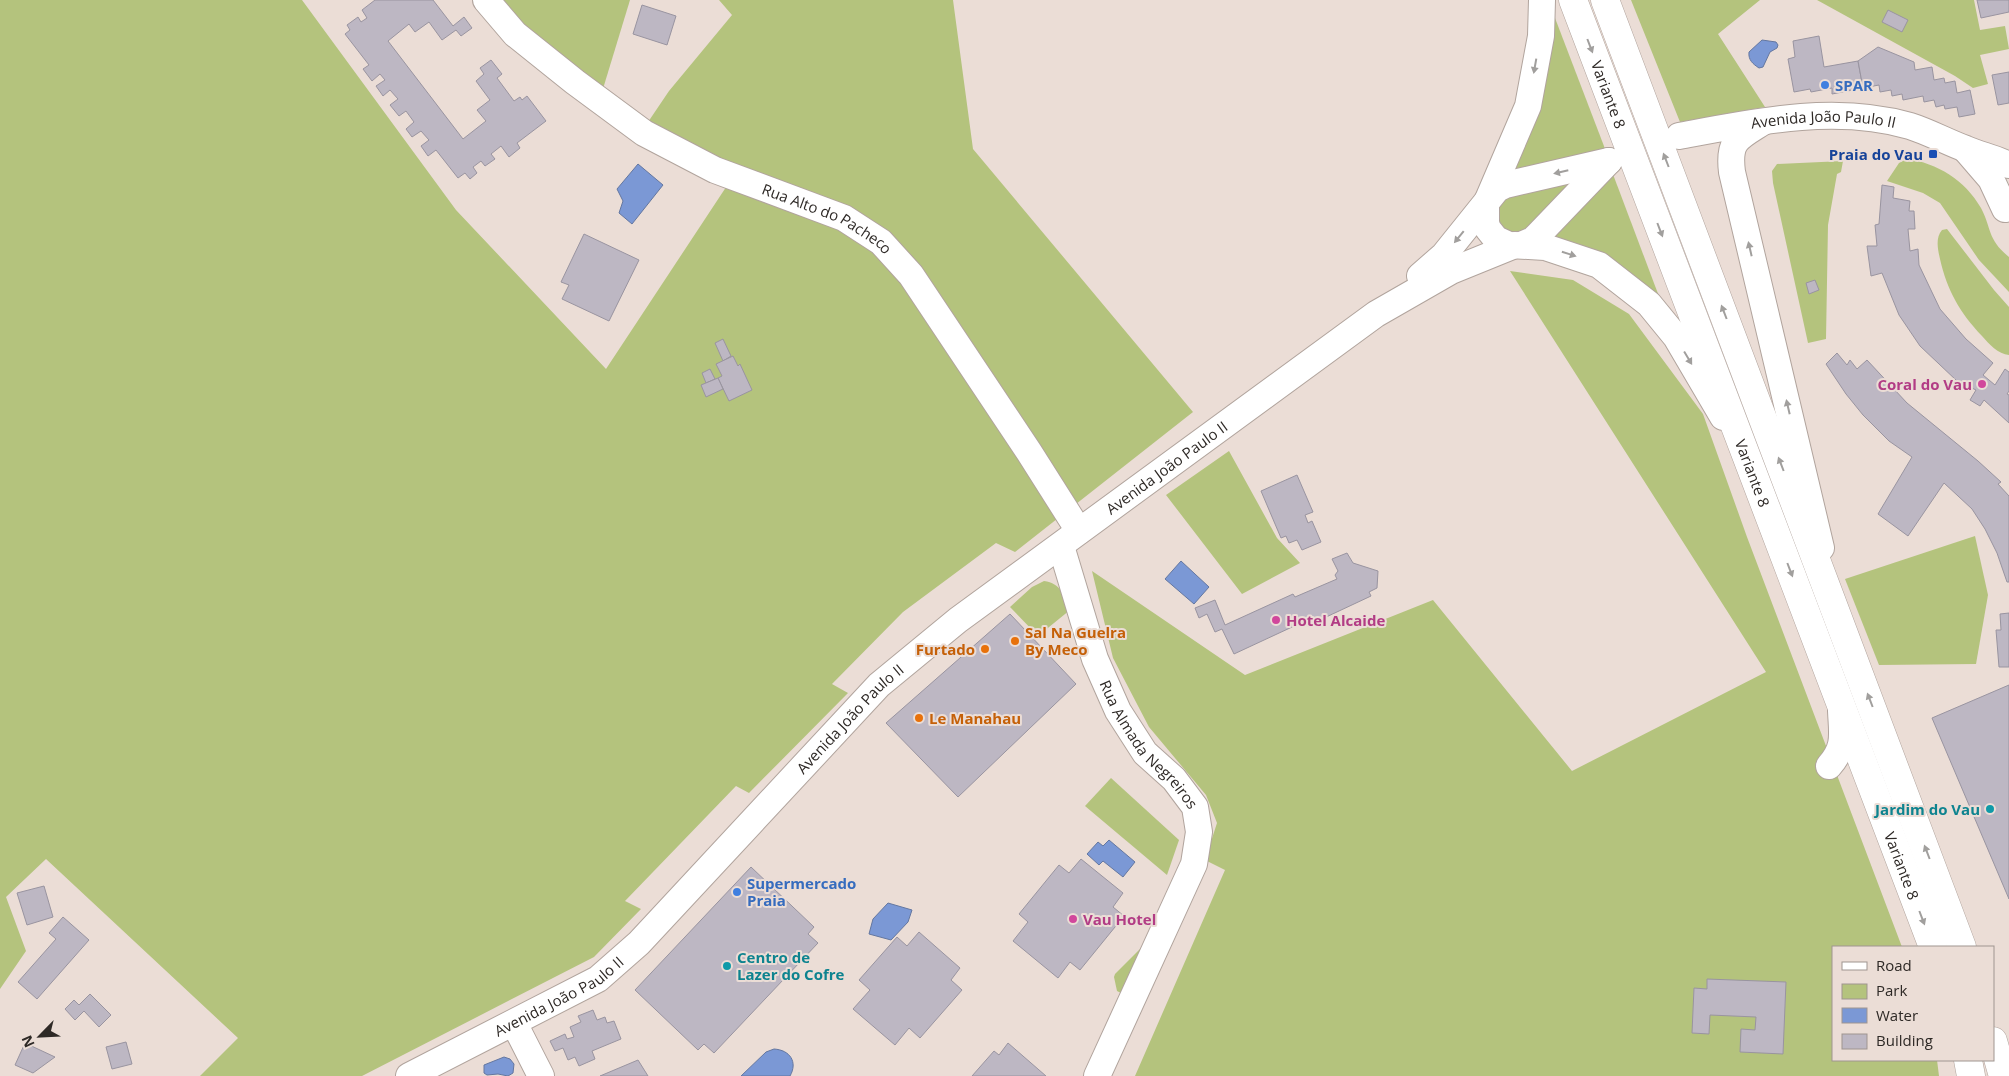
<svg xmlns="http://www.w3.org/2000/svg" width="2009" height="1076" font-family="'Open Sans',sans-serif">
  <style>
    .green { fill: #b4c37d }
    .water { fill: #7b98d5; stroke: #6477a0 }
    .building { fill: #bdb7c3; stroke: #9994a0 }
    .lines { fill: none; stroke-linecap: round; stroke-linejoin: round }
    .minor-casing { stroke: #b1a49d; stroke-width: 28 }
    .major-casing { stroke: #b1a49d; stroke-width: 29 }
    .minor { stroke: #fff; stroke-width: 26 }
    .major { stroke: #fff; stroke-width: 28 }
    .oneway { fill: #a19f9d }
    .shop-dot { fill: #3f7fe0; stroke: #ebddd6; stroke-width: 2 }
    .transit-dot { fill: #1a4fb4; stroke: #ebddd6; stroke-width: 2 }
    .hotel-dot { fill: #d1479c; stroke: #ebddd6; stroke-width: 2 }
    .food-dot { fill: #e8710a; stroke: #ebddd6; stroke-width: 2 }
    .culture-dot { fill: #0f9aa8; stroke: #ebddd6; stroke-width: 2 }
    .labels { text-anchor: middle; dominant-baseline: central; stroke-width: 4; stroke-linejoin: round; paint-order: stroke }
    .shop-label { font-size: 15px; font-weight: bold; fill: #366cbe; stroke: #ebddd6; text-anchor: start }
    .street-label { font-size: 15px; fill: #2e2926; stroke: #ebddd6 }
    .transit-label { font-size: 15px; font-weight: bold; fill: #164399; stroke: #ebddd6; text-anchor: end }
    .hotel-label { font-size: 15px; font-weight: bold; fill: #b23c85; stroke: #ebddd6; text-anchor: start }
    .food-label { font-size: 15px; font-weight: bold; fill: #c56008; stroke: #ebddd6; text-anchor: start }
    .culture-label { font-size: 15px; font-weight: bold; fill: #0d838f; stroke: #ebddd6; text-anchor: end }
  </style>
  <rect width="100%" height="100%" fill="#ebddd6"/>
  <g class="green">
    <path d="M0,0H302L456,210L606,369L738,169L644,128L669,91L732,15L719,0H953L973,149L1193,412L1015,552L996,543L903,612L832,684L848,693L749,793L736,786L625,901L641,909L594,957L362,1076H200L238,1038L46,859L6,897L26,951L0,989Z"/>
    <path d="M499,0H630L602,92L560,61Z"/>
    <path d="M1631,0H1760L1718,34L1765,107L1680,122Z"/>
    <path d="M1817,0H1974L1980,30L2005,26L2009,49L1980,55L1988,84L1973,88L1955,76Z"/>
    <path d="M1555,18L1607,154L1514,172Z"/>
    <path d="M1907,159C1937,163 1965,180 1981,208C1992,229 1987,239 2009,257V292L1979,260L1940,203L1923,193L1887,181L1899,163Z"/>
    <path d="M1843,161L1841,172L1837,174L1828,225L1826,339L1808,343L1773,183L1772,171L1777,164Z"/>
    <path d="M1611,169L1660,299L1544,240Z"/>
    <path d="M1564,184L1567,186V189L1529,230L1511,235L1499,224L1497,211L1504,198Z"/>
    <path d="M1947,229L1994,290L2009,307V355C1998,354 1989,344 1982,336C1960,313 1947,290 1940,259C1938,250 1935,238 1942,230Z"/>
    <path d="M1510,271L1573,280L1629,314L1703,414L1747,537L1902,947H1833V1060H1937L1939,1076H1135L1225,870L1205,860L1217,823L1206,795L1149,727L1113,658L1092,571L1245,675L1433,600L1572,771L1766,672Z"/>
    <path d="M1229,451L1277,538L1300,563L1242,594L1166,495Z"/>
    <path d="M1975,536L1988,595L1976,664L1879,665L1845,579Z"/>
    <path d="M1044,581C1061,583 1064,596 1070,610L1038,636L1010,607L1032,587Z"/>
    <path d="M1111,778L1179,840L1167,875L1085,806Z"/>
    <path d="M1141,948L1144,951L1123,994L1117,991L1114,977L1115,974Z"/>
  </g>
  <g class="water">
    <path d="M1762,40L1776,42L1778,45L1777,48L1770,52L1763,67L1759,68C1753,64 1748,60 1749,52Z"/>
    <path d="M638,164L663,185L632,224L619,213L623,201L617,189Z"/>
    <path d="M1181,561L1209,587L1194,604L1165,579Z"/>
    <path d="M1109,840L1135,862L1123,877L1103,861L1099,865L1087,854L1098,842L1103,846Z"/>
    <path d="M888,903L912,910L908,922L891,940L869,934L873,919Z"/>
    <path d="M774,1049C790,1050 798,1062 790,1076H741L766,1052Z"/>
    <path d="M504,1057L510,1059L514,1064L513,1073L508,1076L498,1074L487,1075L484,1073V1065Z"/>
  </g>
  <g class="building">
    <path d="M375,0H433L453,26L464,17L472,28L461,36L456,30L442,40L429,22L415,32L409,24L388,41L463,139L486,121L477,110L490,100L476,81L484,74L480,68L491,60L502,74L497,78L514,101L520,97L522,100L527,96L546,121L517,143L520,148L509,157L501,146L491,154L495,159L485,166L481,161L473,167L477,173L470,179L465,173L458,178L436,150L428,156L421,146L429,140L421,131L412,137L406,129L414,122L406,111L399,116L390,105L398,99L390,90L383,96L376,86L385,80L380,74L372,81L363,69L369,65L345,34L350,30L347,25L358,17L361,22L367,18L362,10Z"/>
    <path d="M1977,0H2009V12L1981,18Z"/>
    <path d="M642,5L676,16L667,45L633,34Z"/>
    <path d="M1888,10L1908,20L1902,32L1882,22Z"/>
    <path d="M1819,36L1824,67L1858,61L1863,88L1832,94V88L1811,92L1810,89L1794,92L1788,59L1795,57L1793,41Z"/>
    <path d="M1878,47L1914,62L1915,70L1932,67L1934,80L1944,78L1945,83L1955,81L1957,93L1970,90L1975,114L1959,117L1957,107L1945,109L1944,105L1936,107L1934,100L1924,102L1923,96L1903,100L1902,94L1892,96L1891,90L1880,92L1879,85L1863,88L1858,61Z"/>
    <path d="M2009,72V103L1998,105L1992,75Z"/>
    <path d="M1882,185L1894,187L1893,198L1910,201L1909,211H1914L1915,229H1908L1910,251L1918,249L1919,265L1940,309L1966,339L1993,363L1983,375L1995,385L2005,369L2009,372V391L2007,394L2009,395V423L1984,400L1980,406L1970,400L1976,390L1957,381L1920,346L1899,315L1882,273L1871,276L1867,246H1877L1875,225L1879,224Z"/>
    <path d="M584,234L639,260L609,321L562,299L569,285L561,282Z"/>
    <path d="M1815,280L1819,290L1809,294L1806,283Z"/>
    <path d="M723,339L731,356L723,361L715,343Z"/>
    <path d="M1837,353L1847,365L1850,360L1857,369L1867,360L1907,403L1978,461L2001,482L1998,484L2009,496V582H2007L1997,553L1985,529L1972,509L1944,483L1908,536L1878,514L1912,457L1889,441L1863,415L1846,394L1826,364Z"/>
    <path d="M733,356L738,366L740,364L752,390L729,401L718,378L722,376L716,364Z"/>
    <path d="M710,369L715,379L706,383L702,373Z"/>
    <path d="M718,378L723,389L706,397L701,385Z"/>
    <path d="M1297,475L1313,512L1305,515L1308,523L1312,521L1321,542L1302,550L1297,540L1289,543L1286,536L1281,538L1261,491Z"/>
    <path d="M1347,553L1353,563L1378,571L1377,588L1369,592L1371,596L1307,626L1305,621L1234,654L1222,629L1215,632L1207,614L1199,618L1195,608L1215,600L1225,625L1293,594L1295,597L1337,579L1335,575L1338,571L1332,559Z"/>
    <path d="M2009,613V667H1999L1996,630H2001L2000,614Z"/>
    <path d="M1010,614L1076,684L958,797L886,723Z"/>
    <path d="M2009,685V899L1932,718Z"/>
    <path d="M1081,859L1123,893L1113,907L1124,916L1080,970L1070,962L1058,978L1013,941L1028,922L1019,914L1059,865L1069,873Z"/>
    <path d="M751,867L814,927L808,934L818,943L714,1053L704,1044L698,1050L635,990Z"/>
    <path d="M44,886L53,917L27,925L17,893Z"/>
    <path d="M63,917L89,940L37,999L18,982L56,939L49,933Z"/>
    <path d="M919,932L960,968L951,980L962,990L920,1038L909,1028L895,1045L853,1009L870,990L859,980L897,937L907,946Z"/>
    <path d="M1707,979L1786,982L1783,1054L1740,1052L1741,1029L1755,1030L1756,1017L1710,1015L1709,1034L1692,1033L1694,988L1707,989Z"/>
    <path d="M90,994L111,1015L99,1027L84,1011L75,1020L65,1009L74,1000L79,1005Z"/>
    <path d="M593,1010L597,1020L605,1017L607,1023L614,1021L621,1039L592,1051L595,1059L579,1066L575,1057L568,1060L563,1048L555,1051L550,1041L565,1034L567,1039L574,1037L570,1027L581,1022L578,1016Z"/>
    <path d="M126,1042L132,1064L112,1069L106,1047Z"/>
    <path d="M25,1043L55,1057L33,1073L15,1065Z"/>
    <path d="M1008,1043L1046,1076H972L994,1051L999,1055Z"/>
    <path d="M638,1060L648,1076H600Z"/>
  </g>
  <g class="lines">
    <g class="minor-casing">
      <g id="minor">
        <path id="s1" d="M486,0L515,34L575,82L644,133L715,170L844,218L881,242L911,275L1029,452L1079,531"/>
        <path d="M1542,0L1541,36L1528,106L1486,204V223L1488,229L1496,239L1509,245L1545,247L1599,265L1649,304L1676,337L1723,417"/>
        <path d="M1763,122C1738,138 1728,140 1732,172L1821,548"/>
        <path id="s2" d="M1679,136C1753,122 1835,104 1910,126C1929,132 1947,142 1966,149C1980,155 1995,158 2009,165"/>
        <path d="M1966,150L1991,179L2005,209"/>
        <path d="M1521,245L1533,240L1538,235L1609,161"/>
        <path d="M1420,276L1444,255L1497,189L1505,185L1609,161"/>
        <path id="s3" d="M1061,546L1095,659L1118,711L1145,753L1174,779L1195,807L1199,832L1194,864L1097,1076"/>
        <path d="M1829,766C1846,747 1842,734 1841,711"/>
        <path d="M514,1023L541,1076"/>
        <path id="s4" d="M409,1076L598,979L639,943L879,685L958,620L1376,314L1451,271L1515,245"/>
      </g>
    </g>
    <g class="major-casing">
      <g id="major">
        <path id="s5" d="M1573,0L1933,947"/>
        <path d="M1605,0L1962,947"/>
        <path d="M1993,1041L2003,1076"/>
        <path d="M1968,1060L1971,1076"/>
      </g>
    </g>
    <use href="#minor" class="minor"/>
    <use href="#major" class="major"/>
  </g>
  <defs><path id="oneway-solid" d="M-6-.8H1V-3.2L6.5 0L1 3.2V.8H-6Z" transform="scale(1.25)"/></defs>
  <g class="oneway">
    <use href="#oneway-solid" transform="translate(1590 46) rotate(69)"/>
    <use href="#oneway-solid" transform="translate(1535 66) rotate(100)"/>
    <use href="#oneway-solid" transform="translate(1666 160) rotate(-111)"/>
    <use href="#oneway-solid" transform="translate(1561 172) rotate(167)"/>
    <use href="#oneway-solid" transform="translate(1660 230) rotate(69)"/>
    <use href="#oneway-solid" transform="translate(1459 237) rotate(129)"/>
    <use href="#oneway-solid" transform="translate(1750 249) rotate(-103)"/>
    <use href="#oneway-solid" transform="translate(1569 254) rotate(18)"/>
    <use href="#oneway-solid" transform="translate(1724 312) rotate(-111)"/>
    <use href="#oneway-solid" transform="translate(1688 358) rotate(59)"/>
    <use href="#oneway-solid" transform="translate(1788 407) rotate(-103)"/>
    <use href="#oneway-solid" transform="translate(1781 464) rotate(-111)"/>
    <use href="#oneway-solid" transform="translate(1790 570) rotate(69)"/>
    <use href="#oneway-solid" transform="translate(1870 700) rotate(-111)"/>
    <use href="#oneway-solid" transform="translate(1927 852) rotate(-111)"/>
    <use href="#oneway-solid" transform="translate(1922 918) rotate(69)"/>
  </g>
  <g class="shop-dot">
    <circle cx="1825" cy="85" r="5"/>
    <circle cx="737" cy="892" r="5"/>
  </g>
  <rect class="transit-dot" x="1928" y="149" width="10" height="10" rx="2.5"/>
  <g class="hotel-dot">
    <circle cx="1982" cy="384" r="5"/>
    <circle cx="1276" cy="620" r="5"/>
    <circle cx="1073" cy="919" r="5"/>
  </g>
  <g class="food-dot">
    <circle cx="1015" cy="641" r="5"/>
    <circle cx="985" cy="649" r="5"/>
    <circle cx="919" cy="718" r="5"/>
  </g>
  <g class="culture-dot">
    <circle cx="1990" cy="809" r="5"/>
    <circle cx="727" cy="966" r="5"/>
  </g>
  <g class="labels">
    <g class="shop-label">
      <text x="1835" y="85">SPAR</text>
      <text x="747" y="883">Supermercado<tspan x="747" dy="17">Praia</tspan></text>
    </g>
    <g class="street-label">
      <text stroke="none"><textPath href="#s5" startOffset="101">Variante 8</textPath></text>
      <text stroke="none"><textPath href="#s2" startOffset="146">Avenida João Paulo II</textPath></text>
      <text stroke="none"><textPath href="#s1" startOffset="410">Rua Alto do Pacheco</textPath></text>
      <text stroke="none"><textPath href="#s4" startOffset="980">Avenida João Paulo II</textPath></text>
      <text stroke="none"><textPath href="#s5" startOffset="506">Variante 8</textPath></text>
      <text stroke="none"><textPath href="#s4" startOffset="575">Avenida João Paulo II</textPath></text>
      <text stroke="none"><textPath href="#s3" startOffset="220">Rua Almada Negreiros</textPath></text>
      <text stroke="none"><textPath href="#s5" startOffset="926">Variante 8</textPath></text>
      <text stroke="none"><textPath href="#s4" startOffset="170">Avenida João Paulo II</textPath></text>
    </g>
    <g class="transit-label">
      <text x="1923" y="154">Praia do Vau</text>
    </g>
    <g class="hotel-label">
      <text x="1972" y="384" text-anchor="end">Coral do Vau</text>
      <text x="1286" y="620">Hotel Alcaide</text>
      <text x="1083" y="919">Vau Hotel</text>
    </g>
    <g class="food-label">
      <text x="1025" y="632">Sal Na Guelra<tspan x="1025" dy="17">By Meco</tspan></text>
      <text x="975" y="649" text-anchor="end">Furtado</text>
      <text x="929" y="718">Le Manahau</text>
    </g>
    <g class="culture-label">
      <text x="1980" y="809">Jardim do Vau</text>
      <text x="737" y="957" text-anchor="start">Centro de<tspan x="737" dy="17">Lazer do Cofre</tspan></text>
    </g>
  </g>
  <rect x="1832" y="946" width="162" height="115" fill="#ebddd6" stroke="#9f9590"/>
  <rect x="1842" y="962" width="25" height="8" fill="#ffffff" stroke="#9f9590"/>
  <text x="1876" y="971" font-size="15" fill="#2e2926">Road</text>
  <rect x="1842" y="984" width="25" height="15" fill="#b4c37d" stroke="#9f9590"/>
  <text x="1876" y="996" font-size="15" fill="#2e2926">Park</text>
  <rect x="1842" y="1008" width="25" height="15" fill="#7b98d5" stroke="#9f9590"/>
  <text x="1876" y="1021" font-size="15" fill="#2e2926">Water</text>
  <rect x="1842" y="1034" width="25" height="15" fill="#bdb7c3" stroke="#9f9590"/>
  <text x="1876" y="1046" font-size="15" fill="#2e2926">Building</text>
  <g transform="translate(40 1036) rotate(246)" stroke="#ebddd6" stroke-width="4" paint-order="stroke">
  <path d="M0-4L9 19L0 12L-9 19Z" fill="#2e2926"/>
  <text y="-8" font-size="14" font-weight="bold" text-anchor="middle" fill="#2e2926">N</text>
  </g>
</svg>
